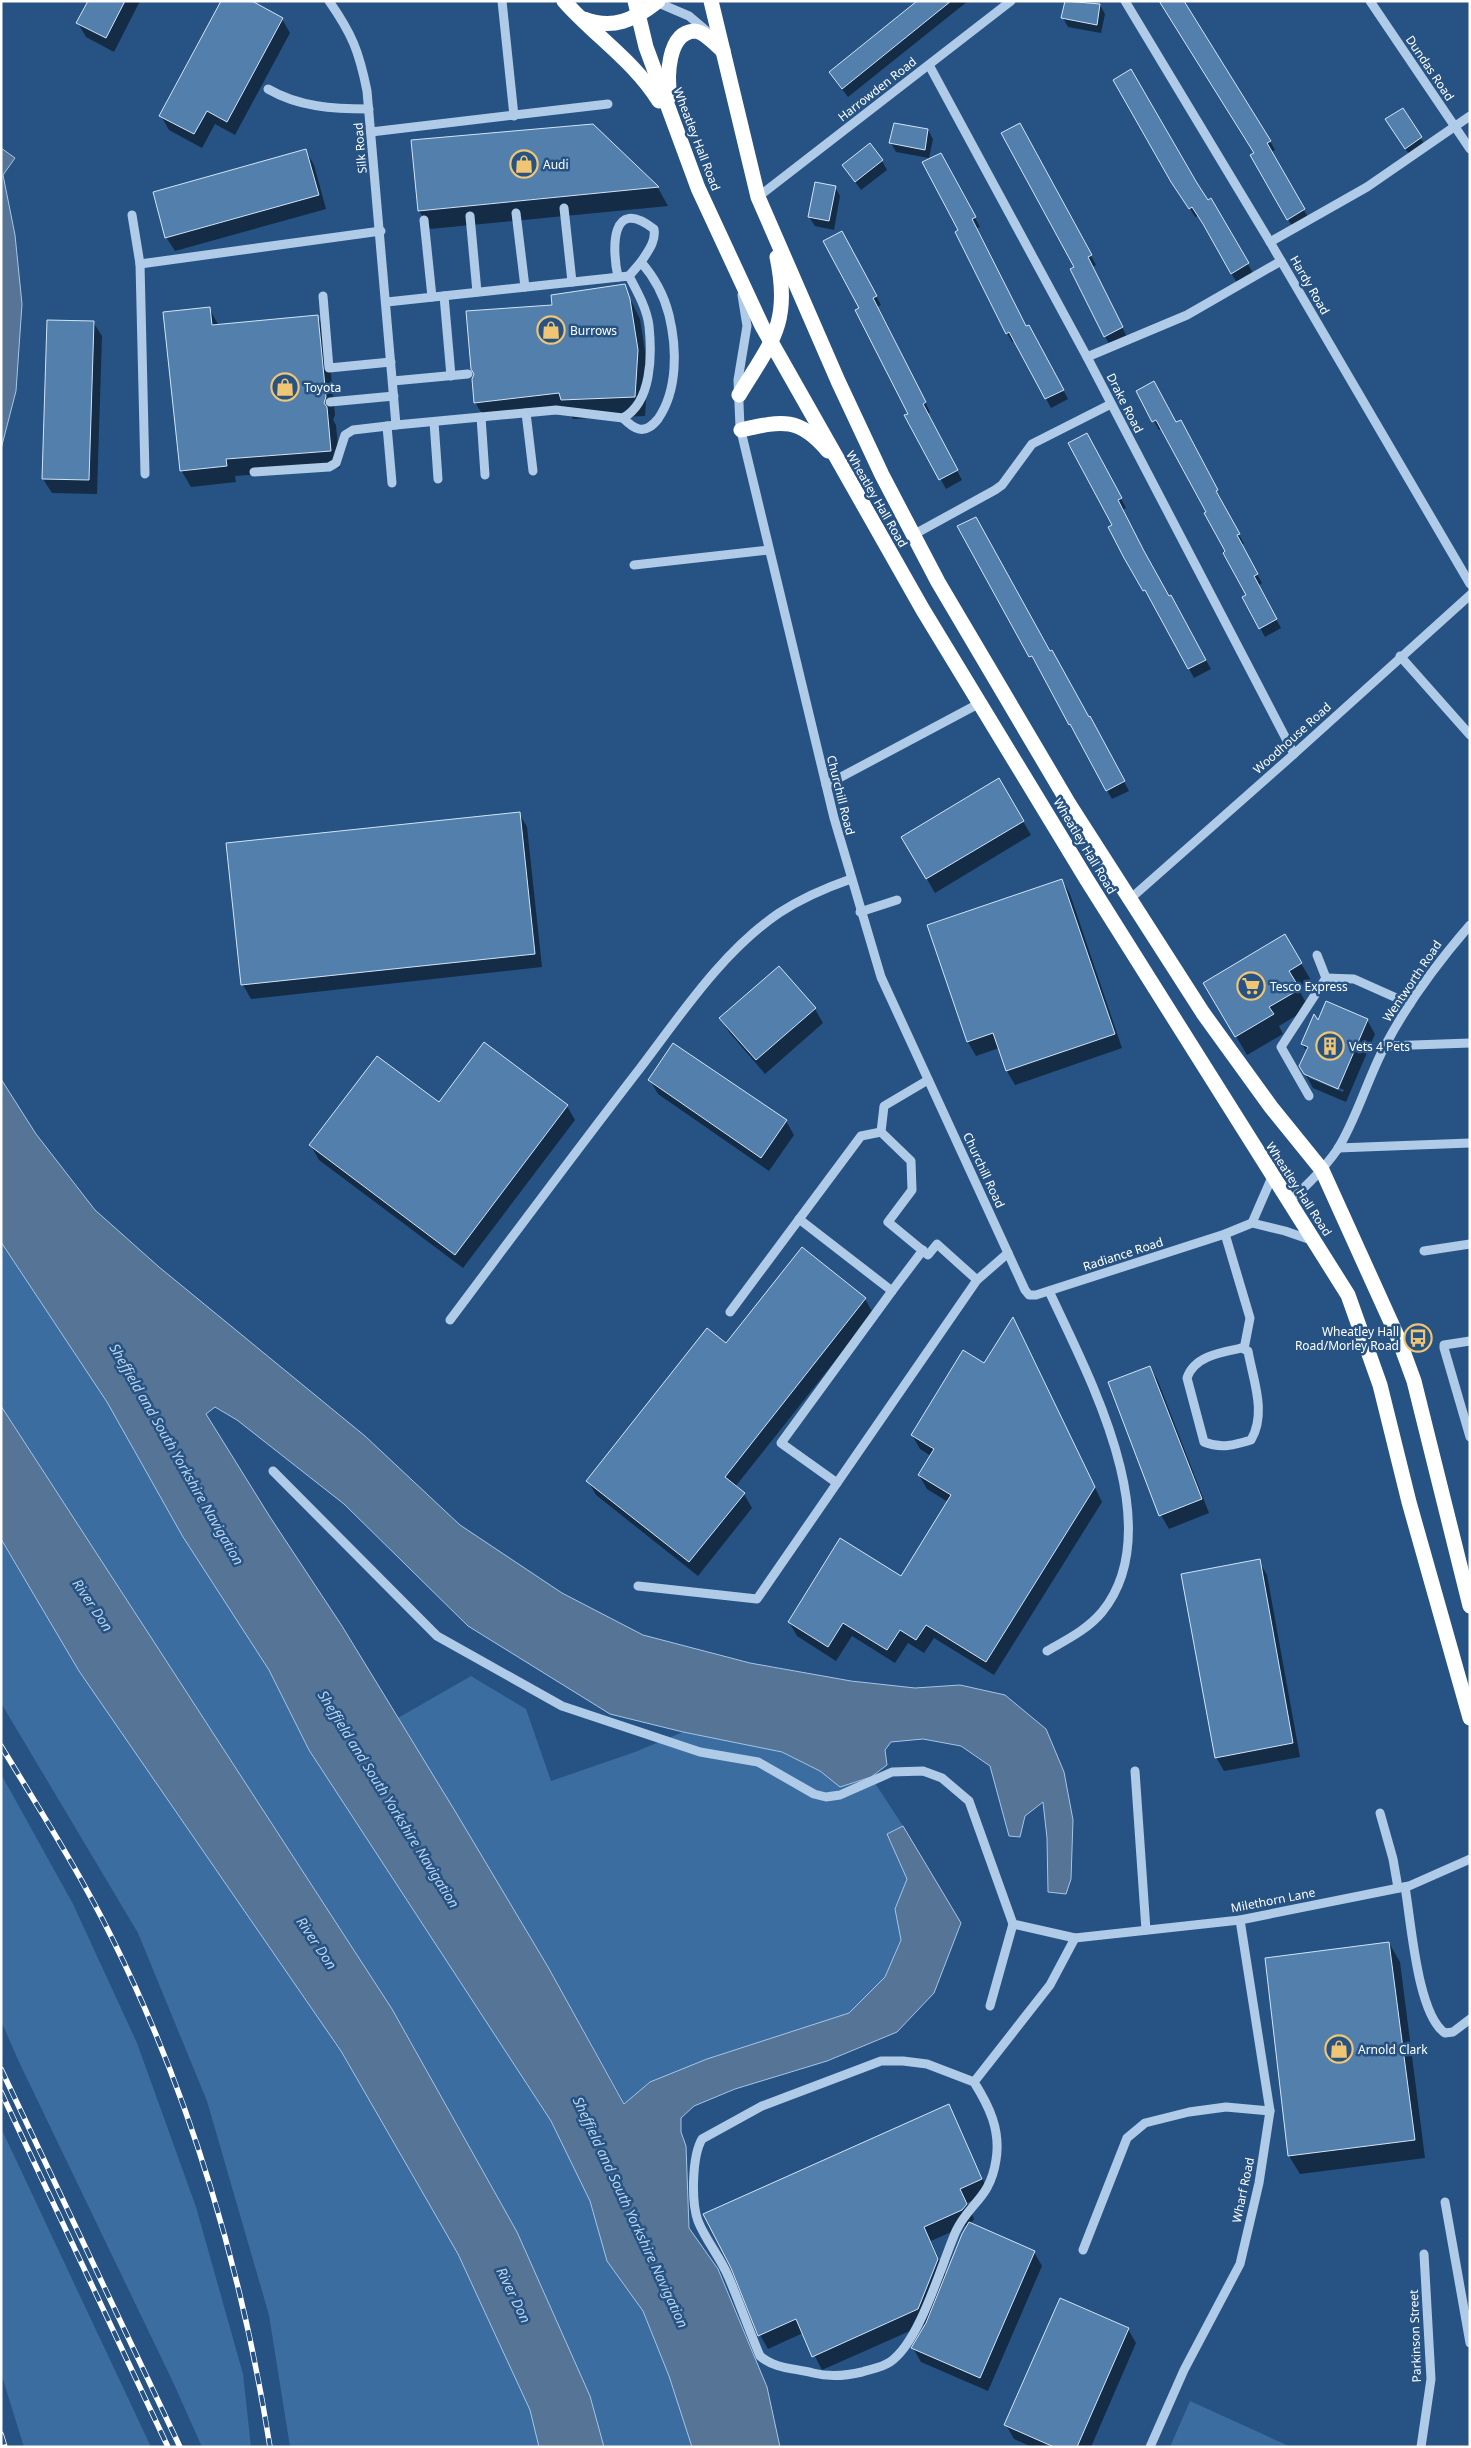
<svg xmlns="http://www.w3.org/2000/svg" width="1471" height="2448" font-family="'Noto Sans',sans-serif">
  <style>
    .green { fill: #3b6da0 }
    .water { fill: #557496; stroke: #a4c6e8 }
    .shadow { fill: #0007; fill-rule: evenodd }
    .building { fill: #537fac; stroke: #d2e4f6 }
    .lines { fill: none; stroke-linecap: round; stroke-linejoin: round }
    .minor { stroke: #afcbe7; stroke-width: 9 }
    .highway { stroke: #fff; stroke-width: 15 }
    .rail-casing { stroke: #fff; stroke-width: 5.5 }
    .rail { stroke: #265383; stroke-width: 4; stroke-dasharray: 11; stroke-linecap: butt }
    .labels { text-anchor: middle; dominant-baseline: central; stroke-width: 5; stroke-linejoin: round; paint-order: stroke }
    .street-label { font-size: 12px; fill: #fff; stroke: #265383 }
    .poi-label { font-size: 12px; fill: #fff; stroke: #265383; text-anchor: start }
    .water-label { font-size: 14px; font-style: italic; fill: #bbd5ef; stroke: #265383 }
  </style>
  <rect width="100%" height="100%" fill="#265383"/>
  <g class="green">
    <path d="M1,1242L107,1402L183,1537L269,1670L309,1750L551,2121L590,2201L607,2261L643,2311L669,2376L692,2447H604L590,2396L517,2232L392,2009L1,1406Z"/>
    <path d="M1,1540L79,1671L341,2051L458,2254L530,2410L539,2447H290L269,2315L207,2101L138,1933L1,1703Z"/>
    <path d="M471,1676L526,1709L551,1781L635,1752L683,1732L782,1752L820,1771L840,1787L871,1777L903,1826L887,1834L907,1879L895,1909L901,1939L885,1977L849,2013L650,2082L625,2104L548,1967L398,1718Z"/>
    <path d="M1,1774L73,1904L137,2043L196,2207L243,2374L251,2447H202L173,2382L20,2064L1,2021Z"/>
    <path d="M1,2128L151,2447H24L1,2373Z"/>
    <path d="M1190,2401L1291,2447H1170Z"/>
  </g>
  <g class="water">
    <path d="M1,148L15,158L3,175L15,235L22,304L16,391L1,449Z"/>
    <path d="M1,1079L36,1134L95,1210L159,1267L365,1436L460,1525L562,1593L643,1635L750,1663L851,1681L915,1688L960,1685L1005,1695L1046,1729L1064,1772L1073,1820L1071,1879L1066,1894L1048,1892L1047,1838L1043,1802L1025,1816L1020,1837L1009,1836L990,1766L961,1746L923,1739L891,1742L885,1750L887,1765L871,1777L840,1787L820,1771L782,1752L683,1732L610,1714L468,1626L344,1504L237,1420L215,1407L206,1414L270,1517L342,1626L455,1811L548,1967L624,2104L650,2082L707,2059L849,2013L885,1977L901,1940L895,1909L907,1879L887,1834L903,1826L961,1923L934,1993L897,2032L827,2061L735,2089L694,2106L681,2118V2132L686,2146L689,2228L718,2269L767,2387L780,2447H692L669,2376L643,2311L607,2261L590,2201L551,2121L309,1750L269,1670L183,1537L107,1402L1,1242Z"/>
    <path d="M1,1406L392,2009L517,2232L590,2396L604,2447H539L530,2410L458,2254L341,2051L79,1671L1,1539Z"/>
  </g>
  <g class="shadow">
    <path d="M89,1H140L114,52L86,37L78,23Z"/>
    <path d="M920,1H968L848,97L830,73Z"/>
    <path d="M1066,1L1100,5L1105,14L1101,33L1068,27L1063,18Z"/>
    <path d="M1160,1L1270,141L1275,150L1271,152L1309,219L1293,228L1252,156L1255,154Z"/>
    <path d="M282,19L290,33L235,135L215,124L202,148L169,130L161,116Z"/>
    <path d="M1115,80L1208,201L1211,200L1253,273L1237,283L1198,216L1195,217Z"/>
    <path d="M1403,109L1426,147L1411,157L1392,129Z"/>
    <path d="M592,125L658,188L668,206L430,229L419,211Z"/>
    <path d="M928,130L933,139L929,158L896,152L891,143Z"/>
    <path d="M1025,134L1096,265L1092,267L1127,337L1110,346L1071,270L1076,268Z"/>
    <path d="M306,151L314,165L326,209L175,251L166,237Z"/>
    <path d="M940,154L980,227L976,229L1026,328L1034,335L1068,399L1051,408L1015,341L1012,342L1007,333L957,232L960,230Z"/>
    <path d="M882,161L887,170L861,190L844,166Z"/>
    <path d="M835,187L840,196L834,230L815,226L809,217Z"/>
    <path d="M847,242L881,305L877,307L930,412L927,414L962,480L946,489L906,416L910,414L861,308Z"/>
    <path d="M624,286L640,319L648,370L645,416L573,419L569,412L486,421L475,402L553,306Z"/>
    <path d="M209,308L219,326L318,317L327,333L335,415L333,420L336,425L340,468L235,476L236,482L191,487L181,470Z"/>
    <path d="M93,322L102,336L97,494L52,493L43,479Z"/>
    <path d="M1137,391L1185,430L1244,544L1241,545L1262,583L1258,586L1281,628L1265,637L1244,598L1248,596L1227,552L1162,429L1159,430Z"/>
    <path d="M1087,435L1126,508L1122,510L1149,561L1211,669L1194,678L1110,527L1114,525Z"/>
    <path d="M959,527L1050,653L1095,727L1129,791L1112,799Z"/>
    <path d="M999,780L1031,835L935,893L903,838Z"/>
    <path d="M519,813L527,827L542,967L251,999L243,985L228,844Z"/>
    <path d="M1062,880L1070,894L1122,1048L1015,1085L1007,1071L999,1048L976,1056L968,1042L929,926Z"/>
    <path d="M1285,936L1312,982L1299,990L1309,1008L1279,1026L1283,1034L1247,1055L1205,983Z"/>
    <path d="M815,1009L823,1023L765,1074L729,1032L721,1019Z"/>
    <path d="M1367,1020L1375,1034L1346,1102L1313,1088L1301,1066L1307,1052L1302,1044L1318,1023ZM1309,1075L1344,1090L1343,1092L1309,1078Z"/>
    <path d="M650,1080L786,1121L794,1135L769,1171L658,1094Z"/>
    <path d="M439,1104L567,1106L575,1120L463,1268L319,1160L311,1146Z"/>
    <path d="M865,1299L873,1313L735,1487L744,1494L752,1508L698,1576L596,1495L588,1481L727,1344Z"/>
    <path d="M1020,1332L1102,1502L994,1675L934,1638L924,1653L908,1643L895,1663L852,1636L836,1661L797,1636L789,1622L901,1578L948,1502L927,1489L919,1475L931,1456L920,1449L912,1435Z"/>
    <path d="M1150,1367L1158,1381L1209,1513L1169,1529L1161,1515Z"/>
    <path d="M1259,1561L1267,1575L1300,1757L1224,1771L1216,1757Z"/>
    <path d="M1389,1943L1400,1962L1425,2158L1300,2174L1289,2156Z"/>
    <path d="M948,2106L989,2193L967,2203L974,2219L970,2224L1034,2252L1042,2266L988,2391L921,2362L913,2348L928,2323L822,2370L803,2333L768,2349L760,2335ZM969,2224L946,2275L931,2241Z"/>
    <path d="M1128,2329L1136,2343L1091,2447H1032L1014,2439L1006,2425Z"/>
  </g>
  <g class="building">
    <path d="M88,1H125L106,38L76,23Z"/>
    <path d="M221,1H252L283,18L227,122L207,111L194,134L159,116Z"/>
    <path d="M917,1H951L842,89L829,72Z"/>
    <path d="M1065,1L1100,4L1097,25L1061,18Z"/>
    <path d="M1159,1H1184L1271,141L1267,143L1305,209L1287,220L1250,155L1254,153Z"/>
    <path d="M1131,69L1197,183L1208,200L1211,198L1249,263L1231,274L1203,224L1192,207L1189,209L1171,182L1113,80Z"/>
    <path d="M1403,108L1422,137L1405,149L1385,119Z"/>
    <path d="M894,123L928,129L925,150L889,143Z"/>
    <path d="M1020,123L1092,255L1088,257L1123,327L1104,337L1070,269L1074,267L1001,133Z"/>
    <path d="M593,124L659,187L418,211L411,140Z"/>
    <path d="M870,143L883,160L855,182L842,165Z"/>
    <path d="M306,149L319,195L165,238L153,192Z"/>
    <path d="M941,153L976,217L972,219L1017,308L1026,326L1029,325L1064,390L1045,399L1009,332L1006,334L955,232L958,230L922,162Z"/>
    <path d="M815,182L836,186L829,221L808,217Z"/>
    <path d="M842,231L877,296L873,298L926,402L923,404L958,470L939,480L904,415L908,414L855,310L859,308L823,241Z"/>
    <path d="M625,284L630,299L638,350L635,397L561,400L559,393L474,403L472,379L474,374L471,369L466,311L552,305L551,295Z"/>
    <path d="M210,307L212,325L318,315L326,397L324,403L327,407L331,451L226,459L227,466L180,471L163,312Z"/>
    <path d="M47,320L94,321L89,480L42,479Z"/>
    <path d="M1154,381L1176,422L1181,420L1218,490L1216,491L1240,534L1237,535L1258,574L1254,576L1277,619L1259,629L1242,597L1246,595L1223,553L1225,551L1204,513L1206,512L1156,420L1152,422L1136,391Z"/>
    <path d="M1087,433L1122,498L1118,500L1144,551L1169,596L1171,595L1206,660L1188,669L1145,590L1143,591L1124,558L1108,527L1112,525L1068,443Z"/>
    <path d="M976,517L1050,651L1052,650L1089,717L1090,716L1125,781L1106,791L1070,724L1069,725L1032,656L1029,657L957,526Z"/>
    <path d="M999,778L1024,821L926,879L901,837Z"/>
    <path d="M520,812L535,954L241,985L226,843Z"/>
    <path d="M1062,879L1115,1034L1006,1071L993,1033L967,1042L927,925Z"/>
    <path d="M1285,934L1302,963L1289,971L1300,989L1269,1007L1274,1014L1235,1037L1203,983Z"/>
    <path d="M779,966L816,1008L756,1060L719,1018Z"/>
    <path d="M1326,1001L1368,1019L1338,1089L1304,1074L1299,1066L1308,1047L1301,1044L1314,1014L1318,1020Z"/>
    <path d="M484,1042L568,1105L455,1255L309,1145L377,1056L439,1102Z"/>
    <path d="M673,1043L787,1120L761,1158L648,1080Z"/>
    <path d="M802,1247L866,1298L725,1477L745,1493L689,1562L586,1481L707,1328L726,1343Z"/>
    <path d="M1013,1317L1095,1487L986,1662L926,1625L916,1640L900,1630L887,1650L843,1623L828,1647L788,1622L840,1538L901,1576L951,1495L918,1475L934,1449L911,1435L963,1350L984,1363Z"/>
    <path d="M1150,1366L1202,1499L1159,1516L1108,1382Z"/>
    <path d="M1260,1559L1293,1743L1215,1758L1181,1574Z"/>
    <path d="M1389,1942L1415,2140L1288,2156L1265,1958Z"/>
    <path d="M949,2104L982,2179L960,2189L967,2204L962,2210L924,2227L938,2259L918,2309L812,2357L796,2319L758,2336L731,2268L703,2214Z"/>
    <path d="M969,2222L1035,2251L980,2378L911,2348L926,2323L962,2234Z"/>
    <path d="M1060,2298L1129,2328L1077,2447H1054L1004,2425Z"/>
  </g>
  <g class="lines">
    <g class="minor">
      <path d="M329,1C352,34 359,51 367,91L396,425L556,410L623,418C652,402 652,355 649,326C647,309 637,291 629,276L387,302"/>
      <path d="M502,1L514,116"/>
      <path d="M654,1L689,16L709,33"/>
      <path d="M1125,1L1270,242L1470,584"/>
      <path d="M1370,1L1470,149"/>
      <path d="M929,65L1087,357L1294,754"/>
      <path d="M268,89C299,107 333,109 369,109"/>
      <path d="M371,132L608,104"/>
      <path d="M758,197L1011,1"/>
      <path d="M564,208L572,282"/>
      <path d="M516,213L525,287"/>
      <path d="M132,215L140,264"/>
      <path d="M470,216L477,292"/>
      <path d="M424,220L432,297"/>
      <path d="M1270,242L1367,187L1470,116"/>
      <path d="M618,277C612,250 610,195 654,229C656,242 648,251 641,262"/>
      <path d="M742,295L747,326L738,380L740,427L834,818L881,977L1025,1290L1029,1295H1036L1225,1234L1252,1223L1272,1177"/>
      <path d="M323,296L329,368L391,362"/>
      <path d="M444,296L451,376"/>
      <path d="M1087,357L1187,315L1281,261"/>
      <path d="M393,381L468,374"/>
      <path d="M330,402L394,396"/>
      <path d="M526,413L533,471"/>
      <path d="M481,417L485,475"/>
      <path d="M623,418C627,422 633,428 639,429C647,431 653,425 658,419C678,390 677,348 669,315C664,295 654,277 641,262L629,276"/>
      <path d="M434,422L438,479"/>
      <path d="M387,426L392,483"/>
      <path d="M254,472L329,467L336,463L345,435L353,430L396,425"/>
      <path d="M145,474L140,264L381,231"/>
      <path d="M913,535L995,490L1002,485L1032,444L1111,404"/>
      <path d="M634,565L769,550"/>
      <path d="M1400,656L1470,735"/>
      <path d="M826,785L980,703"/>
      <path d="M1130,899L1294,754L1470,595"/>
      <path d="M860,912L897,900"/>
      <path d="M1317,955L1326,978"/>
      <path d="M1385,1046L1470,1043"/>
      <path d="M928,1080L884,1106L881,1132L911,1161L912,1190L888,1222L928,1255L937,1244L977,1280"/>
      <path d="M1309,1096L1281,1047L1326,978L1354,979L1410,1004"/>
      <path d="M1338,1148L1470,1143"/>
      <path d="M1288,1203C1306,1186 1323,1170 1337,1150C1356,1121 1368,1077 1385,1046C1408,1002 1438,962 1470,925"/>
      <path d="M799,1219L892,1291L781,1443L837,1483"/>
      <path d="M1252,1223L1285,1231L1314,1241"/>
      <path d="M1225,1234L1250,1318L1244,1349"/>
      <path d="M1424,1251L1470,1244"/>
      <path d="M892,1291L923,1250"/>
      <path d="M730,1312L861,1136L881,1132"/>
      <path d="M450,1320C513,1236 576,1151 641,1067C682,1013 723,951 779,913C802,898 825,888 851,879"/>
      <path d="M1470,1341L1444,1345V1348L1470,1437"/>
      <path d="M1242,1348L1248,1351C1253,1380 1267,1413 1251,1440C1235,1445 1221,1449 1204,1442L1187,1378C1194,1356 1222,1352 1242,1348Z"/>
      <path d="M273,1471L437,1636L562,1706L700,1752L758,1762L814,1794L826,1797L840,1795L892,1772L923,1771L942,1778L969,1801L1013,1924L1075,1938L1240,1920L1409,1886L1470,1859"/>
      <path d="M638,1586L757,1599L977,1280L1008,1253"/>
      <path d="M1047,1651C1066,1640 1087,1630 1102,1612C1171,1527 1088,1375 1049,1291"/>
      <path d="M1135,1771L1146,1930"/>
      <path d="M1380,1813L1393,1859L1398,1888"/>
      <path d="M1405,1887C1411,1920 1417,2014 1445,2033L1453,2032L1470,2019"/>
      <path d="M990,2006L1013,1924"/>
      <path d="M974,2082C989,2106 1001,2130 996,2160C990,2199 970,2202 956,2231C941,2265 920,2342 890,2362C881,2368 871,2369 862,2372C845,2376 829,2377 813,2373C794,2368 775,2369 760,2356C749,2330 740,2304 729,2278C721,2258 706,2241 698,2221C691,2202 692,2156 702,2139L762,2106L881,2061H903L927,2064L974,2082L1050,1985L1075,1938"/>
      <path d="M1445,2202L1470,2343"/>
      <path d="M1083,2250L1127,2138L1145,2123L1189,2112L1226,2107L1270,2111"/>
      <path d="M1150,2447L1184,2370L1240,2264L1259,2183L1270,2111L1240,1920"/>
      <path d="M1421,2447L1431,2379L1424,2254"/>
    </g>
    <g class="highway">
      <path d="M564,1C595,36 634,61 659,101"/>
      <path d="M635,1L646,47L698,188L762,326L923,610L1087,880L1348,1295L1380,1385L1409,1502L1470,1718"/>
      <path d="M711,1L758,197L838,381L882,475L938,582L1069,804L1203,1013L1271,1107L1322,1170L1399,1340L1414,1381L1470,1606"/>
      <path d="M584,19C613,30 634,20 658,1"/>
      <path d="M670,96C667,78 667,33 694,31C704,31 716,45 723,51"/>
      <path d="M739,395C772,341 791,323 777,257"/>
      <path d="M741,430C781,421 799,416 828,451"/>
    </g>
    <g class="rail-casing">
      <g id="rail">
        <path d="M1,1746C40,1810 80,1873 113,1940C191,2097 243,2274 270,2447"/>
        <path d="M1,2069L180,2447"/>
        <path d="M1,2092L168,2447"/>
        <path d="M1,2434L5,2447"/>
      </g>
    </g>
    <use href="#rail" class="rail"/>
  </g>
  <defs>
    <g id="shop-ring" transform="scale(1.4375)"><circle r="9.5" fill="#265383" stroke="#f0c674" stroke-width="1.5"/><path d="M-5-2.5h2.3a2.7 3.5 0 0 1 5.4 0H5L5.5 6h-11ZM-1.5-2.5h3a1.5 2.3 0 0 0-3 0Z" fill="#f0c674"/></g>
    <g id="supermarket-ring" transform="scale(1.4375)"><circle r="9.5" fill="#265383" stroke="#f0c674" stroke-width="1.5"/><path d="M-6-5.5h2.5l.6 2H6L4.5 2H-2.5L-4.4-4H-6ZM-1.5 3.2a1.3 1.3 0 1 0 .1 0ZM3 3.2a1.3 1.3 0 1 0 .1 0Z" fill="#f0c674"/></g>
    <g id="building-ring" transform="scale(1.4375)"><circle r="9.5" fill="#265383" stroke="#f0c674" stroke-width="1.5"/><path d="M-4-6H4V6H1V3H-1V6H-4ZM-2.5-4.3h1.7v1.8h-1.7ZM.8-4.3h1.7v1.8H.8ZM-2.5-1h1.7V.8h-1.7ZM.8-1h1.7V.8H.8Z" fill="#f0c674"/></g>
    <g id="bus-ring" transform="scale(1.4375)"><circle r="9.5" fill="#265383" stroke="#f0c674" stroke-width="1.5"/><path d="M-5-6H5V4H4V6H2V4H-2V6H-4V4H-5ZM-3.5-4V0h7V-4ZM-3.5 1.2v1.5H-2V1.2ZM2 1.2v1.5H3.5V1.2Z" fill="#f0c674"/></g>
  </defs>
  <g fill-rule="evenodd">
    <use href="#shop-ring" x="524" y="164"/>
    <use href="#shop-ring" x="551" y="330"/>
    <use href="#shop-ring" x="285" y="387"/>
    <use href="#supermarket-ring" x="1251" y="986"/>
    <use href="#building-ring" x="1330" y="1046"/>
    <use href="#bus-ring" x="1418" y="1338"/>
    <use href="#shop-ring" x="1339" y="2049"/>
  </g>
  <g class="labels">
    <g class="street-label">
      <text transform="translate(1430 68) rotate(56)">Dundas Road</text>
      <text transform="translate(877 89) rotate(-38)">Harrowden Road</text>
      <text transform="translate(697 139) rotate(69)">Wheatley Hall Road</text>
      <text transform="translate(360 148) rotate(-95)">Silk Road</text>
      <text transform="translate(1310 285) rotate(60)">Hardy Road</text>
      <text transform="translate(1125 403) rotate(63)">Drake Road</text>
      <text transform="translate(877 499) rotate(60)">Wheatley Hall Road</text>
      <text transform="translate(1292 738) rotate(-42)">Woodhouse Road</text>
      <text transform="translate(841 795) rotate(76)">Churchill Road</text>
      <text transform="translate(1085 846) rotate(59)">Wheatley Hall Road</text>
      <text transform="translate(1412 981) rotate(-56)">Wentworth Road</text>
      <text transform="translate(984 1170) rotate(65)">Churchill Road</text>
      <text transform="translate(1299 1189) rotate(57)">Wheatley Hall Road</text>
      <text transform="translate(1123 1254) rotate(-18)">Radiance Road</text>
      <text transform="translate(1273 1900) rotate(-11)">Milethorn Lane</text>
      <text transform="translate(1243 2190) rotate(-78)">Wharf Road</text>
      <text transform="translate(1415 2336) rotate(-92)">Parkinson Street</text>
    </g>
    <g class="poi-label">
      <text x="543" y="164">Audi</text>
      <text x="570" y="330">Burrows</text>
      <text x="304" y="387">Toyota</text>
      <text x="1270" y="986">Tesco Express</text>
      <text x="1349" y="1046">Vets 4 Pets</text>
      <text x="1399" y="1331" text-anchor="end">Wheatley Hall<tspan x="1399" dy="14">Road/Morley Road</tspan></text>
      <text x="1358" y="2049">Arnold Clark</text>
    </g>
    <g class="water-label">
      <text transform="translate(177 1454) rotate(60)">Sheffield and South Yorkshire Navigation</text>
      <text transform="translate(93 1605) rotate(56)">River Don</text>
      <text transform="translate(389 1799) rotate(58)">Sheffield and South Yorkshire Navigation</text>
      <text transform="translate(317 1943) rotate(56)">River Don</text>
      <text transform="translate(631 2212) rotate(65)">Sheffield and South Yorkshire Navigation</text>
      <text transform="translate(514 2295) rotate(64)">River Don</text>
    </g>
  </g>
  <rect width="1471" height="2448" fill="none" stroke="#ffffff" stroke-width="5"/>
</svg>
